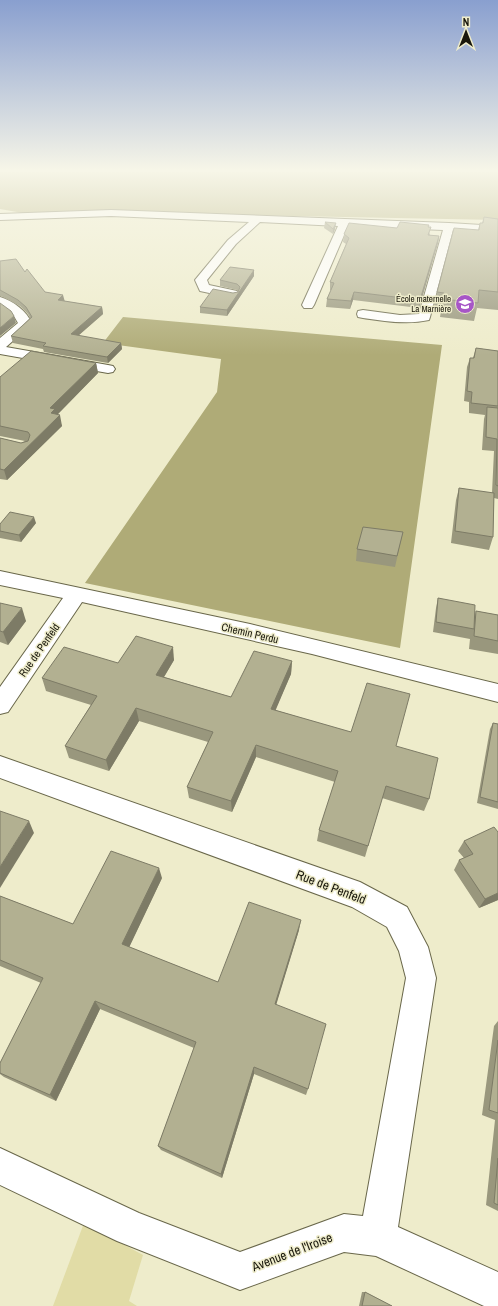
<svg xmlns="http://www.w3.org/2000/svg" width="498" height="1306" font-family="'Archivo Narrow',sans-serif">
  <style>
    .green { fill: #e1dca6 }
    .forest { fill: #afab77 }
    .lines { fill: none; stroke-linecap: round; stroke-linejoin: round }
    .street-casing { stroke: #69674a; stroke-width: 2 }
    .street { fill: #fff; fill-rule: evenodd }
    .wall { fill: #99977d }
    .shaded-wall { fill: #7d7b66 }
    .building { fill: #b2b091; stroke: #7d7b66 }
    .labels { text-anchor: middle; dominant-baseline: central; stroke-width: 3; stroke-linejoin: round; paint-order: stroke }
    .far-poi-label { font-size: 9px; fill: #19170c; stroke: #eeeccb; text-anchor: end }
    .street-label { font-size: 11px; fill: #19170c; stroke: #eeeccb }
    .near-street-label { font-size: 13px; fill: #19170c; stroke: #eeeccb }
  </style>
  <rect width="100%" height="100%" fill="#eeeccb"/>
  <path class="green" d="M84,1223L143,1255L129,1301L137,1306H53Z"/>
  <g class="forest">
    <path d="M0,172H498V220L134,213L34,215L0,209Z"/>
    <path d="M123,317L442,345L400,648L85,583L217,392L221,359L103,343Z"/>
  </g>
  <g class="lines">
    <g class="street-casing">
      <g id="street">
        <path d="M111,210L449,223L498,226V232L453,230L430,317L429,320C407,325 385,321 363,318L358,317L357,314L358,311L363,310L400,315L419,314L443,230L348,226L314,305L312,308H304L302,305L338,226L260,222L236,244L207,280L209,285L237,291L239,294L237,297L233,298L200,291L195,280L228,240L249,222L111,216L0,220V214Z"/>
        <path d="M0,297C13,301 27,311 32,324L6,347L108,365L113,366L115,369L113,372L108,373L0,354V338L18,323L14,316L0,306Z"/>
        <path d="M0,571L250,624L498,684V702L312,654L82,602L8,712L0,714V687L63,598L0,585Z"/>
        <path d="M0,756L360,882L407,907L428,947L436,978L398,1227L498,1272V1306H484L376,1256L344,1252L240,1290L117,1241L0,1185V1148L139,1213L240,1252L344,1214L363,1216L406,978L399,951L387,927L352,907L0,778Z"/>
      </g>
    </g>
    <use href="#street" class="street"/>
  </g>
  <g class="wall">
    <path d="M484,217L498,219V310L477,308L474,321L440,317L441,311L433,310L437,292L478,230L480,223H482Z"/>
    <path d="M325,222L335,229L333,234L324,228Z"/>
    <path d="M428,227L430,235L439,236L438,243L419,308L353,300L350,309L326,307L327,299L331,290H330V282L346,244L343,242L344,234L397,228Z"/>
    <path d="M0,261L25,272L45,292L64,301L102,307L103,314L78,336L121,343L122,349L108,363L44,352L43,349L13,343L11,336L30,318L28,314L20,306L1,296H0Z"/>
    <path d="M254,276L227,316L200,313V307L233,293L238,292L239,291L237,290L220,286V280Z"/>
    <path d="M476,348L498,351V499L494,498L493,537L489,550L451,543L456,500L459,488L492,493L494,451L482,450L484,419L485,415L469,413V402L464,401L467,367L470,358H473Z"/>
    <path d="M96,363L98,373L57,415L62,426L7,480L0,479V438L21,443L25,441L0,436V377Z"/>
    <path d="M36,523L21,542L0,538V524Z"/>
    <path d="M403,532L395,567L356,561L357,549Z"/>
    <path d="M438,598L475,616L476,611L498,615V654L469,649L470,639L433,632L436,608Z"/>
    <path d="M0,603L26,621L8,645L0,642Z"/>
    <path d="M174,660L164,677L231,697L292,661L291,674L275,710L396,746L429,799L424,811L382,798L365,857L317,841L319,830L335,782L256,757L232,812L189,798L187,787L208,742L139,721L109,771L69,758L65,746L91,705L46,691L42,678L118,663Z"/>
    <path d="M493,723L498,724V809L477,803L490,729Z"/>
    <path d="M498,832V900L479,908L454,870L459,860L464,858L458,851L464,841Z"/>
    <path d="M162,878L129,947L218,982L299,930L276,1004L308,1089L306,1095L254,1074L222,1178L161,1150L158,1146L194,1048L100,1009L56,1101L4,1077L0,1074V1063L41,983L0,966V896L73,924Z"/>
    <path d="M498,1021V1211L486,1205L495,1120L482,1115L494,1026Z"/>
    <path d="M362,1292H365L392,1306H359Z"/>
  </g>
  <g class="shaded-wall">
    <path d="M336,223L335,229L333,234V229Z"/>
    <path d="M439,236L438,243L419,308L420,300Z"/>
    <path d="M254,270V276L227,316V310Z"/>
    <path d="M354,292L353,300L350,309L351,301Z"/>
    <path d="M63,295L65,302L58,300Z"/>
    <path d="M102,307L103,314L72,341L71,334Z"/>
    <path d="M14,316L16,323L0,336V328Z"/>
    <path d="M121,343L122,349L108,363L107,357Z"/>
    <path d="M96,363L98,373L57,415H60L62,426L7,480L4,470L53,422L50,408Z"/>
    <path d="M34,517L36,523L21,542L19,535Z"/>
    <path d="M22,608L26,621L8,645L3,632Z"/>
    <path d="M173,647L174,660L158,687L156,675Z"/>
    <path d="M292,661L291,674L271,721V709Z"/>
    <path d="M136,708L139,721L109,771L106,760Z"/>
    <path d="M256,745V757L232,812L231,801Z"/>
    <path d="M29,821L34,833L0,888V867Z"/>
    <path d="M159,868L162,878L126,954L122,944Z"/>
    <path d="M498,893V900L479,908L485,899Z"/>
    <path d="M301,920L299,930L274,1012L275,1004Z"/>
    <path d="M95,1001L100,1009L56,1101L50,1095Z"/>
    <path d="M254,1067V1074L222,1178L221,1174Z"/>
  </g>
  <g class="building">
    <path d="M484,217L498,219V292L479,290L478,303L443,299L444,293L437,292L454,228L479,230L480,223H483Z"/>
    <path d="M325,222L336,223L333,229Z"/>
    <path d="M400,222L429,225L428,227H431L428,235L439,236L420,300L354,292L351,301L327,299L334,283L330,282L349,238L344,234L349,223L397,228Z"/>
    <path d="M16,259L25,272L27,269L45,292L63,295L58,300L102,307L71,334L121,343L107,357L43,346L46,343L11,336L32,317L26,307L18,300L0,290V261Z"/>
    <path d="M230,267L254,270L227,310L200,307L213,289L233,293L238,292L240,287L237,284L220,280Z"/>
    <path d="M0,303L11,311L14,316L0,328Z"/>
    <path d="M476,348L498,351V406L471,403L472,392L467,391L470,358H474Z"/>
    <path d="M31,351L96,363L50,408L55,409L51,413L60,415L4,470L0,469V438L21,443L28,441L30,435L28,432L0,426V377Z"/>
    <path d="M487,407L498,408V486L496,485L497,439L486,437Z"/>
    <path d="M459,488L494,493L493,537L455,531Z"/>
    <path d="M10,512L34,517L19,535L0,531V524Z"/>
    <path d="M363,527L403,532L397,556L357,549Z"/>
    <path d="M438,598L475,605L474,629L436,622Z"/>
    <path d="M0,603L22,608L3,632L0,631Z"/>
    <path d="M476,611L498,615V641L474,636Z"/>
    <path d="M136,636L173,647L156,675L231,697L254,651L292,661L271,709L351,732L367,683L410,694L396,746L438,758L429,799L386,786L368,846L319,830L338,771L256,745L231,801L187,787L213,732L136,708L106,760L65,746L97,696L42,678L64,647L118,663Z"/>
    <path d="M493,723L498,724V802L480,797Z"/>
    <path d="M0,811L29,821L0,867Z"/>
    <path d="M494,827L498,832V893L485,899L459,860L473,854L464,841Z"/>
    <path d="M111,851L159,868L122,944L218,982L249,902L301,920L275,1004L326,1024L308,1089L254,1067L221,1174L158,1146L196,1042L95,1001L50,1095L0,1073V1063L43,978L0,960V896L73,924Z"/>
    <path d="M498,1040V1113L489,1110Z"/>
    <path d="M498,1158V1205L494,1203Z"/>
    <path d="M365,1292L392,1306H362Z"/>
  </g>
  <linearGradient id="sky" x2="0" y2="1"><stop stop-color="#899fcf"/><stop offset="0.48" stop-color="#f7f6e8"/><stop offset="1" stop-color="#f7f6e8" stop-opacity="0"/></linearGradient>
  <rect width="498" height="355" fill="url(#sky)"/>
  <defs>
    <g id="school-disc" transform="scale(1)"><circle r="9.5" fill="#a756c7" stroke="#eeeccb"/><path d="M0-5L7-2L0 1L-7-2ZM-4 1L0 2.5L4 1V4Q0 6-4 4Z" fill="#fff"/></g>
  </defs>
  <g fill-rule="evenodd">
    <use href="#school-disc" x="465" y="304"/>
  </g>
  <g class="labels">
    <g class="far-poi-label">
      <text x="451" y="299">École maternelle<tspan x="451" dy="10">La Marnière</tspan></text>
    </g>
    <g class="street-label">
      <text transform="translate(250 633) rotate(13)">Chemin Perdu</text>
      <text transform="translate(39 650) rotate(-55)">Rue de Penfeld</text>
    </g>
    <g class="near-street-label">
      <text transform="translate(331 887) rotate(21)">Rue de Penfeld</text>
      <text transform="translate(292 1252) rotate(-21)">Avenue de l'Iroise</text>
    </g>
  </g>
  <g transform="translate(466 32)" stroke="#eeeccb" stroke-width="3" paint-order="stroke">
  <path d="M0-3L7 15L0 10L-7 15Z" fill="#19170c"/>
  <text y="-6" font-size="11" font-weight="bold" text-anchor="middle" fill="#19170c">N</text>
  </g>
</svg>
